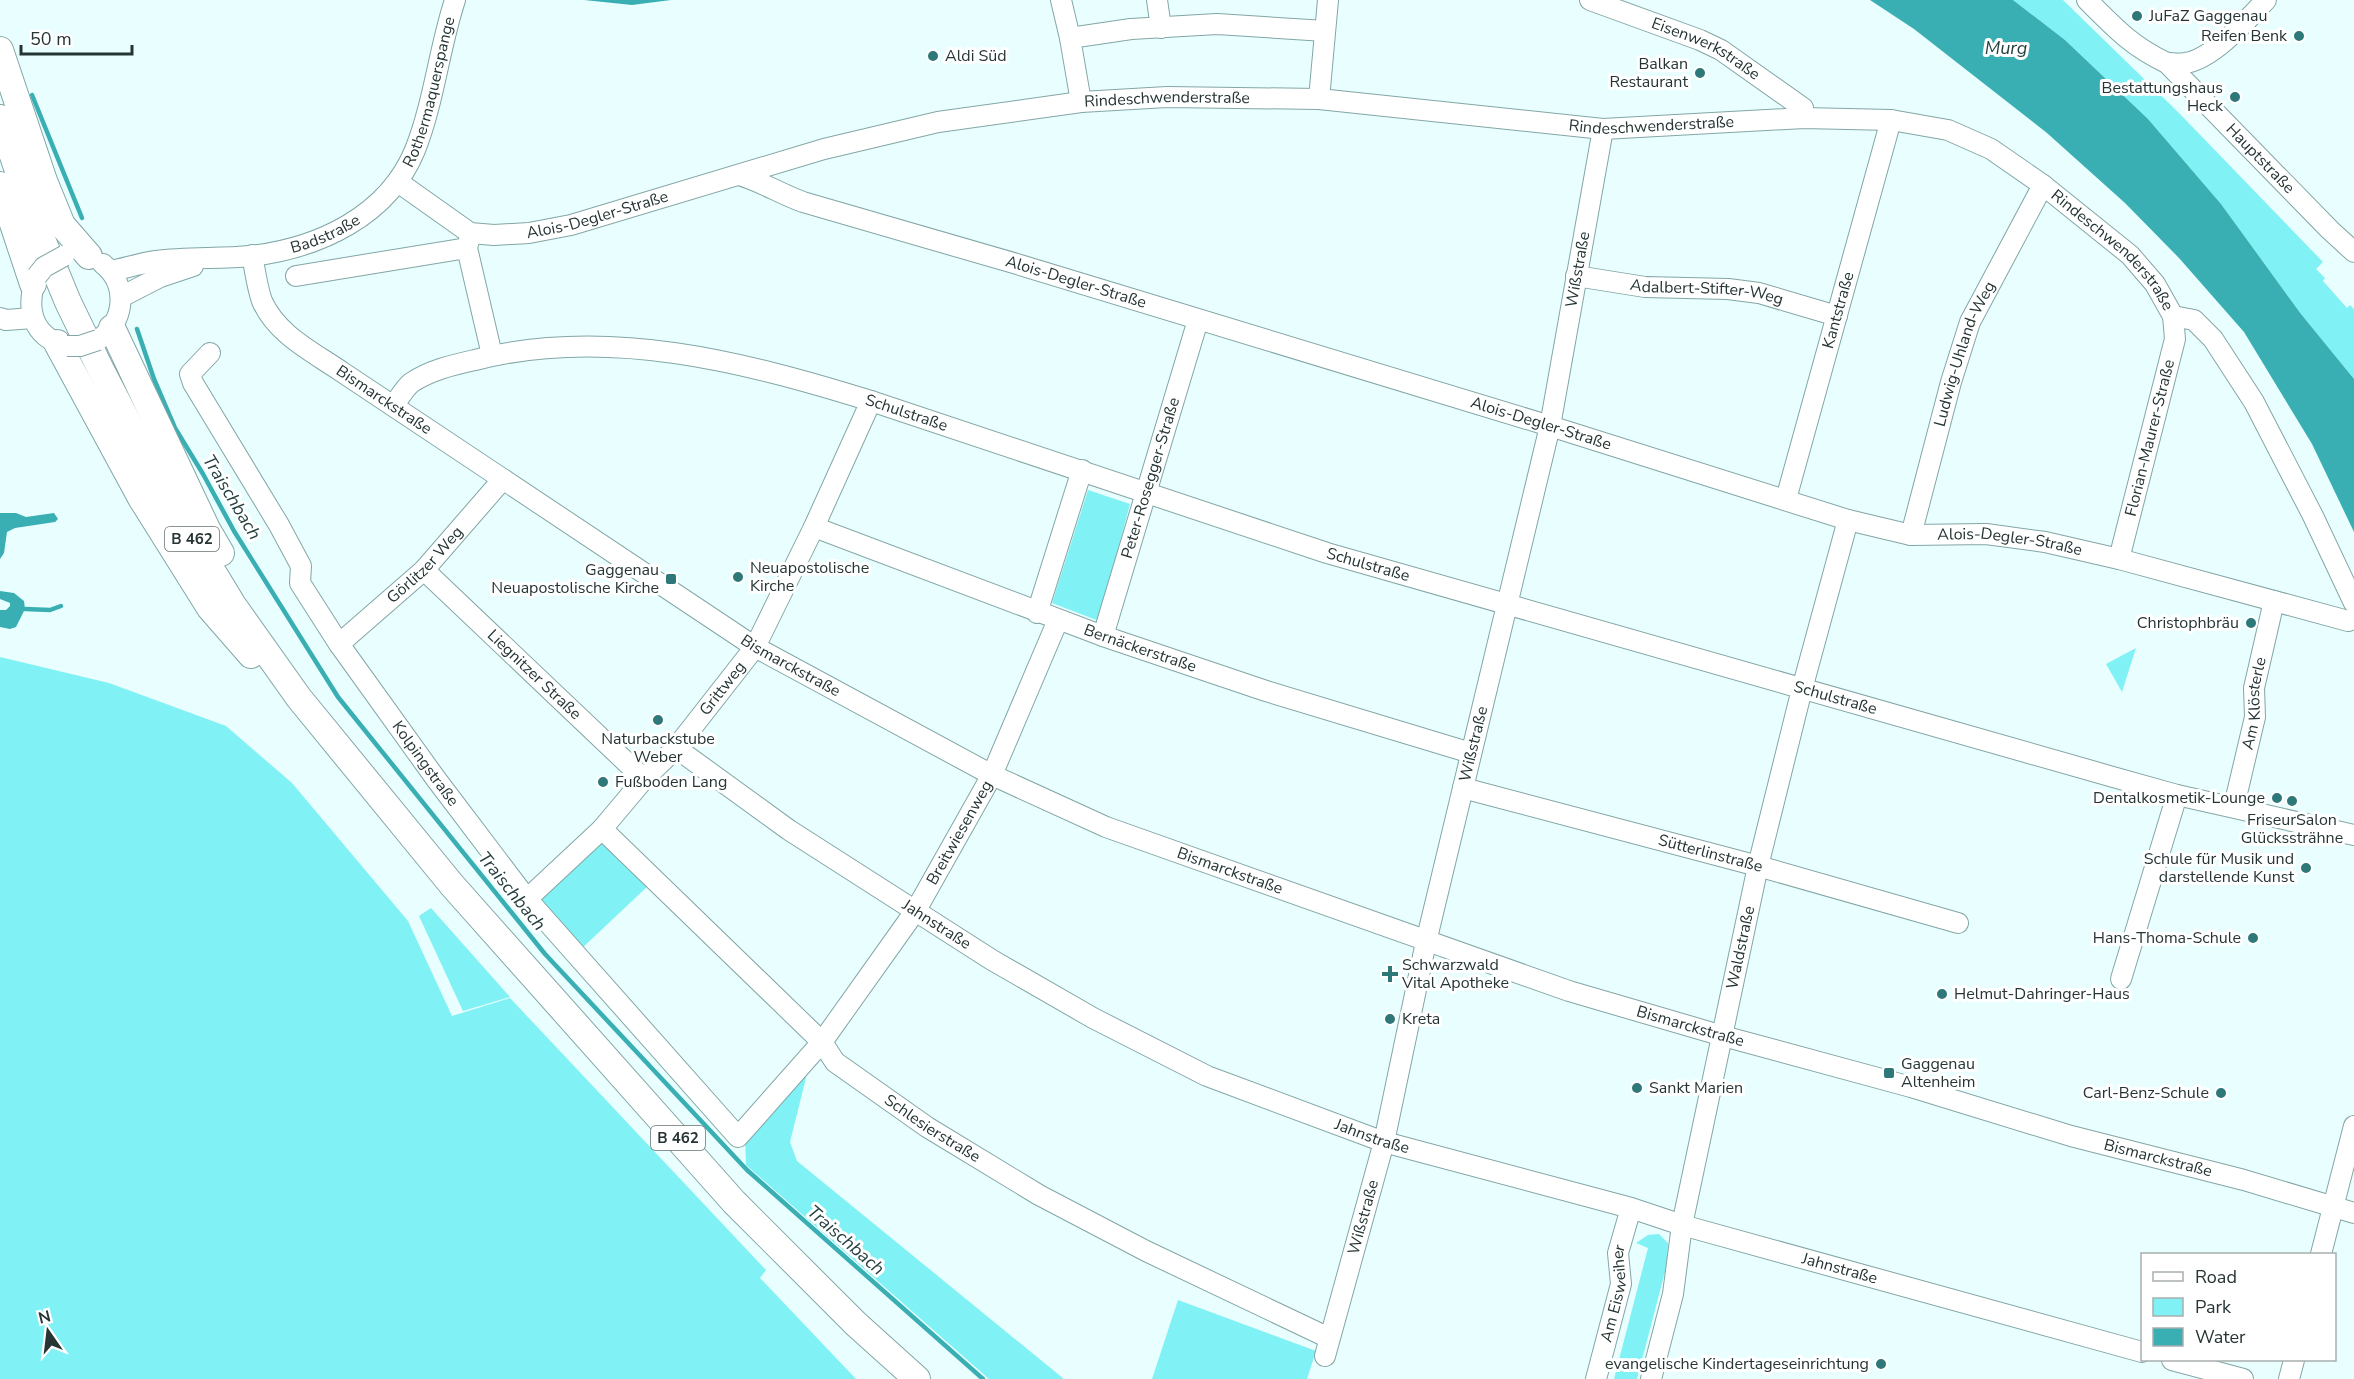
<svg xmlns="http://www.w3.org/2000/svg" width="2354" height="1379" font-family="'Nunito Sans',sans-serif">
  <style>
    .green { fill: #80f1f4 }
    .water { fill: #39afb3 }
    .lines { fill: none; stroke-linecap: round; stroke-linejoin: round }
    .stream { stroke: #39afb3; stroke-width: 4.5 }
    .minor-casing { stroke: #83a6a6; stroke-width: 22 }
    .major-casing { stroke: #83a6a6; stroke-width: 28 }
    .minor { stroke: #fff; stroke-width: 20 }
    .major { stroke: #fff; stroke-width: 26 }
    .minor-bridge-casing { stroke: #83a6a6; stroke-width: 22; stroke-linecap: butt }
    .minor-bridge { stroke: #fff; stroke-width: 20 }
    .poi-dot { fill: #2e787a; stroke: #fff; stroke-width: 2 }
    .labels { text-anchor: middle; dominant-baseline: central; stroke-width: 6; stroke-linejoin: round; paint-order: stroke }
    .shield { fill: #fff; stroke: #677171; stroke-width: 1.5 }
    .shield-label { font-size: 15px; font-weight: bold; fill: #263434 }
    .poi-label { font-size: 16px; fill: #263434; stroke: #fff; text-anchor: end }
    .street-label { font-size: 16px; fill: #263434; stroke: #fff }
    .water-label { font-size: 18px; font-style: italic; fill: #264040; stroke: #fff }
  </style>
  <rect width="100%" height="100%" fill="#e9feff"/>
  <g class="green">
    <path d="M2013,0H2063L2179,113L2323,262L2316,269L2325,278L2323,281L2347,308L2350,305L2354,309V379L2301,314L2221,204L2148,119L2065,40Z"/>
    <path d="M1088,490L1130,504L1099,621L1052,603Z"/>
    <path d="M2136,648L2122,692L2106,664Z"/>
    <path d="M0,657L109,683L226,726L292,783L408,921L452,1016L510,998L766,1270L760,1278L856,1379H0Z"/>
    <path d="M603,841L649,885L580,950L539,901Z"/>
    <path d="M431,908L510,997L463,1011L419,916Z"/>
    <path d="M807,1074L790,1142L797,1161L1064,1379H989L746,1165L745,1135Z"/>
    <path d="M1659,1234L1668,1243L1667,1264L1637,1379H1614L1648,1248L1636,1243L1648,1235Z"/>
    <path d="M1178,1300L1316,1351L1307,1379H1152Z"/>
  </g>
  <g class="water">
    <path d="M584,0H671L632,5Z"/>
    <path d="M1870,0H2013L2065,40L2148,119L2221,204L2301,314L2354,379V532L2312,444L2244,332L2179,258L2125,203L2047,133L1914,29Z"/>
    <path d="M0,513H16L26,517L54,513L58,519L55,522L15,528L7,532L4,553L0,559Z"/>
    <path d="M0,591L14,593L24,601L25,609L16,627L10,629L0,627V610H6L10,606V603L0,599Z"/>
  </g>
  <g class="lines">
    <g class="stream">
      <path d="M32,95L82,218"/>
      <path d="M137,329L154,379L175,428L203,474L234,531L338,697L545,954L747,1170L983,1379"/>
      <path d="M25,609L50,610L61,606"/>
    </g>
    <g class="minor-casing">
      <g id="minor">
        <path d="M1061,0L1070,38"/>
        <path d="M1157,0L1161,28"/>
        <path id="s1" d="M1590,0L1700,40L1721,50L1803,108L1804,118"/>
        <path id="s2" d="M2087,0C2114,27 2131,46 2167,63L2330,230L2354,252"/>
        <path d="M2167,63C2173,63 2179,64 2185,63C2212,60 2248,19 2266,0"/>
        <path d="M1319,99L1328,0"/>
        <path d="M1081,102L1070,38L1131,29L1217,24L1325,31"/>
        <path id="s3" d="M739,175C762,182 781,194 803,202L1017,264L1550,426L1848,520L1911,535L1986,534L2045,542L2119,559L2348,621L2354,619"/>
        <path id="s4" d="M398,182L470,233L494,235L529,233L571,225L824,149L938,122L1081,102L1167,97L1319,99L1603,129L1804,118L1891,120L1948,130L1991,149L2043,185L2130,255L2155,284L2173,316L2175,339L2119,559"/>
        <path d="M470,236L467,248L492,355"/>
        <path id="s5" d="M252,255C255,270 257,287 262,301C277,335 313,352 342,372L755,647L992,775L1106,827L1569,991L1723,1036L1911,1087L2071,1136L2244,1180L2354,1213"/>
        <path id="s6" d="M111,271C126,268 141,263 156,261C187,257 219,259 251,256C319,248 388,216 415,150C434,102 439,49 455,0"/>
        <path d="M37,276C25,307 31,337 67,346"/>
        <path d="M296,276L467,248"/>
        <path id="s7" d="M1576,276L1645,287L1728,289L1759,293L1837,316"/>
        <path d="M121,297L160,277L193,266"/>
        <path d="M2173,316L2194,320L2213,339L2254,402L2313,516L2354,603"/>
        <path d="M0,318L6,320L33,318"/>
        <path d="M102,337C126,318 127,283 103,264"/>
        <path id="s8" d="M210,353L190,374L193,383L279,525L301,566L300,583L339,644L436,779L527,899L738,1137L822,1042L916,910L992,775L1058,620"/>
        <path id="s9" d="M394,405C399,398 405,388 411,383C430,370 453,365 475,360C607,326 745,362 871,401L1327,553L2113,777L2177,795L2354,835"/>
        <path id="s10" d="M1786,499L1891,120"/>
        <path id="s11" d="M814,527L1103,636L1266,691L1471,753"/>
        <path id="s12" d="M1911,535L1951,382L1970,322L2043,185"/>
        <path id="s13" d="M424,570L644,779"/>
        <path d="M1037,613L1082,470"/>
        <path id="s14" d="M1103,636L1198,320"/>
        <path id="s15" d="M339,644L424,570L503,479"/>
        <path id="s16" d="M676,748L789,830L992,960L1093,1018L1207,1076L1384,1142L1631,1208L1682,1225L2142,1352"/>
        <path id="s17" d="M1463,788L1758,866L1958,923"/>
        <path id="s18" d="M2234,806L2255,717L2254,688L2274,601"/>
        <path id="s19" d="M602,829L822,1042L835,1062L927,1127L1039,1195L1146,1251L1329,1338"/>
        <path id="s20" d="M527,899L602,829L644,779L676,748L755,647L814,527L871,401"/>
        <path d="M2121,979L2177,795"/>
        <path d="M2321,1254L2354,1126"/>
        <path id="s21" d="M1325,1356L1384,1142L1426,942L1550,426L1603,129"/>
        <path d="M2172,1360L2243,1379"/>
        <path id="s22" d="M1596,1379L1621,1284L1618,1253L1631,1208"/>
        <path id="s23" d="M1651,1379L1673,1294L1682,1225L1758,866L1802,689L1848,520"/>
        <path d="M2289,1379L2294,1360"/>
      </g>
    </g>
    <g class="major-casing">
      <g id="major">
        <path d="M0,50L44,181L62,225L89,256"/>
        <path d="M0,118L39,232L68,302L101,370L154,472L194,541L233,605L299,698L452,885L734,1202L856,1324L917,1379"/>
        <path d="M0,185L33,284"/>
        <path d="M112,328L207,529L221,553"/>
        <path d="M57,343L141,498L210,608L251,655"/>
      </g>
    </g>
    <use href="#minor" class="minor"/>
    <use href="#major" class="major"/>
    <g class="minor-bridge-casing">
      <g id="minor-bridge">
        <path d="M37,276L44,267L64,256"/>
        <path d="M67,346H80L98,340"/>
      </g>
    </g>
    <use href="#minor-bridge" class="minor-bridge"/>
  </g>
  <g class="poi-dot">
    <circle cx="2137" cy="16" r="6"/>
    <circle cx="2299" cy="36" r="6"/>
    <circle cx="933" cy="56" r="6"/>
    <circle cx="1700" cy="73" r="6"/>
    <circle cx="2235" cy="97" r="6"/>
    <circle cx="738" cy="577" r="6"/>
    <rect x="665" y="573" width="12" height="12" rx="3"/>
    <circle cx="2251" cy="623" r="6"/>
    <circle cx="658" cy="720" r="6"/>
    <circle cx="603" cy="782" r="6"/>
    <circle cx="2277" cy="798" r="6"/>
    <circle cx="2292" cy="801" r="6"/>
    <circle cx="2306" cy="868" r="6"/>
    <circle cx="2253" cy="938" r="6"/>
    <path d="M1387 965h6v6h6v6h-6v6h-6v-6h-6v-6h6z"/>
    <circle cx="1942" cy="994" r="6"/>
    <circle cx="1390" cy="1019" r="6"/>
    <rect x="1883" y="1067" width="12" height="12" rx="3"/>
    <circle cx="1637" cy="1088" r="6"/>
    <circle cx="2221" cy="1093" r="6"/>
    <circle cx="1881" cy="1364" r="6"/>
  </g>
  <g class="labels">
    <g class="shield">
      <rect x="165" y="527" width="54" height="24" rx="4.5"/>
      <rect x="651" y="1126" width="54" height="24" rx="4.5"/>
    </g>
    <g class="shield-label">
      <text x="192" y="539">B 462</text>
      <text x="678" y="1138">B 462</text>
    </g>
    <g class="poi-label">
      <text x="2149" y="16" text-anchor="start">JuFaZ Gaggenau</text>
      <text x="2287" y="36">Reifen Benk</text>
      <text x="945" y="56" text-anchor="start">Aldi Süd</text>
      <text x="1688" y="64">Balkan<tspan x="1688" dy="18">Restaurant</tspan></text>
      <text x="2223" y="88">Bestattungshaus<tspan x="2223" dy="18">Heck</tspan></text>
      <text x="750" y="568" text-anchor="start">Neuapostolische<tspan x="750" dy="18">Kirche</tspan></text>
      <text x="659" y="570">Gaggenau<tspan x="659" dy="18">Neuapostolische Kirche</tspan></text>
      <text x="2239" y="623">Christophbräu</text>
      <text x="658" y="739" text-anchor="middle">Naturbackstube<tspan x="658" dy="18">Weber</tspan></text>
      <text x="615" y="782" text-anchor="start">Fußboden Lang</text>
      <text x="2265" y="798">Dentalkosmetik-Lounge</text>
      <text x="2292" y="820" text-anchor="middle">FriseurSalon<tspan x="2292" dy="18">Glückssträhne</tspan></text>
      <text x="2294" y="859">Schule für Musik und<tspan x="2294" dy="18">darstellende Kunst</tspan></text>
      <text x="2241" y="938">Hans-Thoma-Schule</text>
      <text x="1402" y="965" text-anchor="start">Schwarzwald<tspan x="1402" dy="18">Vital Apotheke</tspan></text>
      <text x="1954" y="994" text-anchor="start">Helmut-Dahringer-Haus</text>
      <text x="1402" y="1019" text-anchor="start">Kreta</text>
      <text x="1901" y="1064" text-anchor="start">Gaggenau<tspan x="1901" dy="18">Altenheim</tspan></text>
      <text x="1649" y="1088" text-anchor="start">Sankt Marien</text>
      <text x="2209" y="1093">Carl-Benz-Schule</text>
      <text x="1869" y="1364">evangelische Kindertageseinrichtung</text>
    </g>
    <g class="street-label">
      <text stroke="none"><textPath href="#s1" startOffset="126">Eisenwerkstraße</textPath></text>
      <text stroke="none"><textPath href="#s6" startOffset="406">Rothermaquerspange</textPath></text>
      <text stroke="none"><textPath href="#s4" startOffset="802">Rindeschwenderstraße</textPath></text>
      <text stroke="none"><textPath href="#s4" startOffset="1288">Rindeschwenderstraße</textPath></text>
      <text stroke="none"><textPath href="#s2" startOffset="236">Hauptstraße</textPath></text>
      <text stroke="none"><textPath href="#s4" startOffset="218">Alois-Degler-Straße</textPath></text>
      <text stroke="none"><textPath href="#s6" startOffset="219">Badstraße</textPath></text>
      <text stroke="none"><textPath href="#s4" startOffset="1792">Rindeschwenderstraße</textPath></text>
      <text stroke="none"><textPath href="#s21" startOffset="1116">Wißstraße</textPath></text>
      <text stroke="none"><textPath href="#s3" startOffset="354">Alois-Degler-Straße</textPath></text>
      <text stroke="none"><textPath href="#s7" startOffset="132">Adalbert-Stifter-Weg</textPath></text>
      <text stroke="none"><textPath href="#s10" startOffset="196">Kantstraße</textPath></text>
      <text stroke="none"><textPath href="#s12" startOffset="189">Ludwig-Uhland-Weg</textPath></text>
      <text stroke="none"><textPath href="#s5" startOffset="206">Bismarckstraße</textPath></text>
      <text stroke="none"><textPath href="#s9" startOffset="537">Schulstraße</textPath></text>
      <text stroke="none"><textPath href="#s3" startOffset="840">Alois-Degler-Straße</textPath></text>
      <text transform="translate(2150 438) rotate(-76)">Florian-Maurer-Straße</text>
      <text stroke="none"><textPath href="#s14" startOffset="165">Peter-Rosegger-Straße</textPath></text>
      <text stroke="none"><textPath href="#s3" startOffset="1326">Alois-Degler-Straße</textPath></text>
      <text stroke="none"><textPath href="#s15" startOffset="117">Görlitzer Weg</textPath></text>
      <text stroke="none"><textPath href="#s9" startOffset="1023">Schulstraße</textPath></text>
      <text stroke="none"><textPath href="#s11" startOffset="348">Bernäckerstraße</textPath></text>
      <text stroke="none"><textPath href="#s5" startOffset="692">Bismarckstraße</textPath></text>
      <text stroke="none"><textPath href="#s13" startOffset="152">Liegnitzer Straße</textPath></text>
      <text stroke="none"><textPath href="#s20" startOffset="288">Grittweg</textPath></text>
      <text stroke="none"><textPath href="#s9" startOffset="1509">Schulstraße</textPath></text>
      <text stroke="none"><textPath href="#s18" startOffset="105">Am Klösterle</textPath></text>
      <text stroke="none"><textPath href="#s21" startOffset="630">Wißstraße</textPath></text>
      <text stroke="none"><textPath href="#s8" startOffset="488">Kolpingstraße</textPath></text>
      <text stroke="none"><textPath href="#s8" startOffset="1353">Breitwiesenweg</textPath></text>
      <text stroke="none"><textPath href="#s17" startOffset="256">Sütterlinstraße</textPath></text>
      <text stroke="none"><textPath href="#s5" startOffset="1178">Bismarckstraße</textPath></text>
      <text stroke="none"><textPath href="#s16" startOffset="315">Jahnstraße</textPath></text>
      <text stroke="none"><textPath href="#s23" startOffset="441">Waldstraße</textPath></text>
      <text stroke="none"><textPath href="#s5" startOffset="1664">Bismarckstraße</textPath></text>
      <text stroke="none"><textPath href="#s19" startOffset="448">Schlesierstraße</textPath></text>
      <text stroke="none"><textPath href="#s16" startOffset="801">Jahnstraße</textPath></text>
      <text stroke="none"><textPath href="#s5" startOffset="2150">Bismarckstraße</textPath></text>
      <text stroke="none"><textPath href="#s21" startOffset="144">Wißstraße</textPath></text>
      <text stroke="none"><textPath href="#s16" startOffset="1287">Jahnstraße</textPath></text>
      <text stroke="none"><textPath href="#s22" startOffset="88">Am Eisweiher</textPath></text>
    </g>
    <g class="water-label">
      <text x="2006" y="48">Murg</text>
      <text transform="translate(232 497) rotate(59)">Traischbach</text>
      <text transform="translate(512 891) rotate(51)">Traischbach</text>
      <text transform="translate(846 1240) rotate(41)">Traischbach</text>
    </g>
  </g>
  <rect x="2141" y="1253" width="195" height="108" fill="#ffffff" stroke="#a8aeae" stroke-width="1.5"/>
  <rect x="2153" y="1272" width="30" height="9" fill="#ffffff" stroke="#a8aeae" stroke-width="1.5"/>
  <text x="2195" y="1283" font-size="18" fill="#263434">Road</text>
  <rect x="2153" y="1298" width="30" height="18" fill="#80f1f4" stroke="#a8aeae" stroke-width="1.5"/>
  <text x="2195" y="1313" font-size="18" fill="#263434">Park</text>
  <rect x="2153" y="1328" width="30" height="18" fill="#39afb3" stroke="#a8aeae" stroke-width="1.5"/>
  <text x="2195" y="1343" font-size="18" fill="#263434">Water</text>
  <g transform="translate(48 1331) rotate(346)" stroke="#ffffff" stroke-width="4.5" paint-order="stroke">
  <path d="M0-4.5L10 22L0 15L-10 22Z" fill="#263434"/>
  <text y="-9" font-size="16" font-weight="bold" text-anchor="middle" fill="#263434">N</text>
  </g>
  <path d="M21 45v9h111v-9" fill="none" stroke="#263434" stroke-width="3"/>
  <text x="30" y="45" font-size="18" fill="#263434" stroke="#ffffff" stroke-width="4.5" paint-order="stroke">50 m</text>
</svg>
